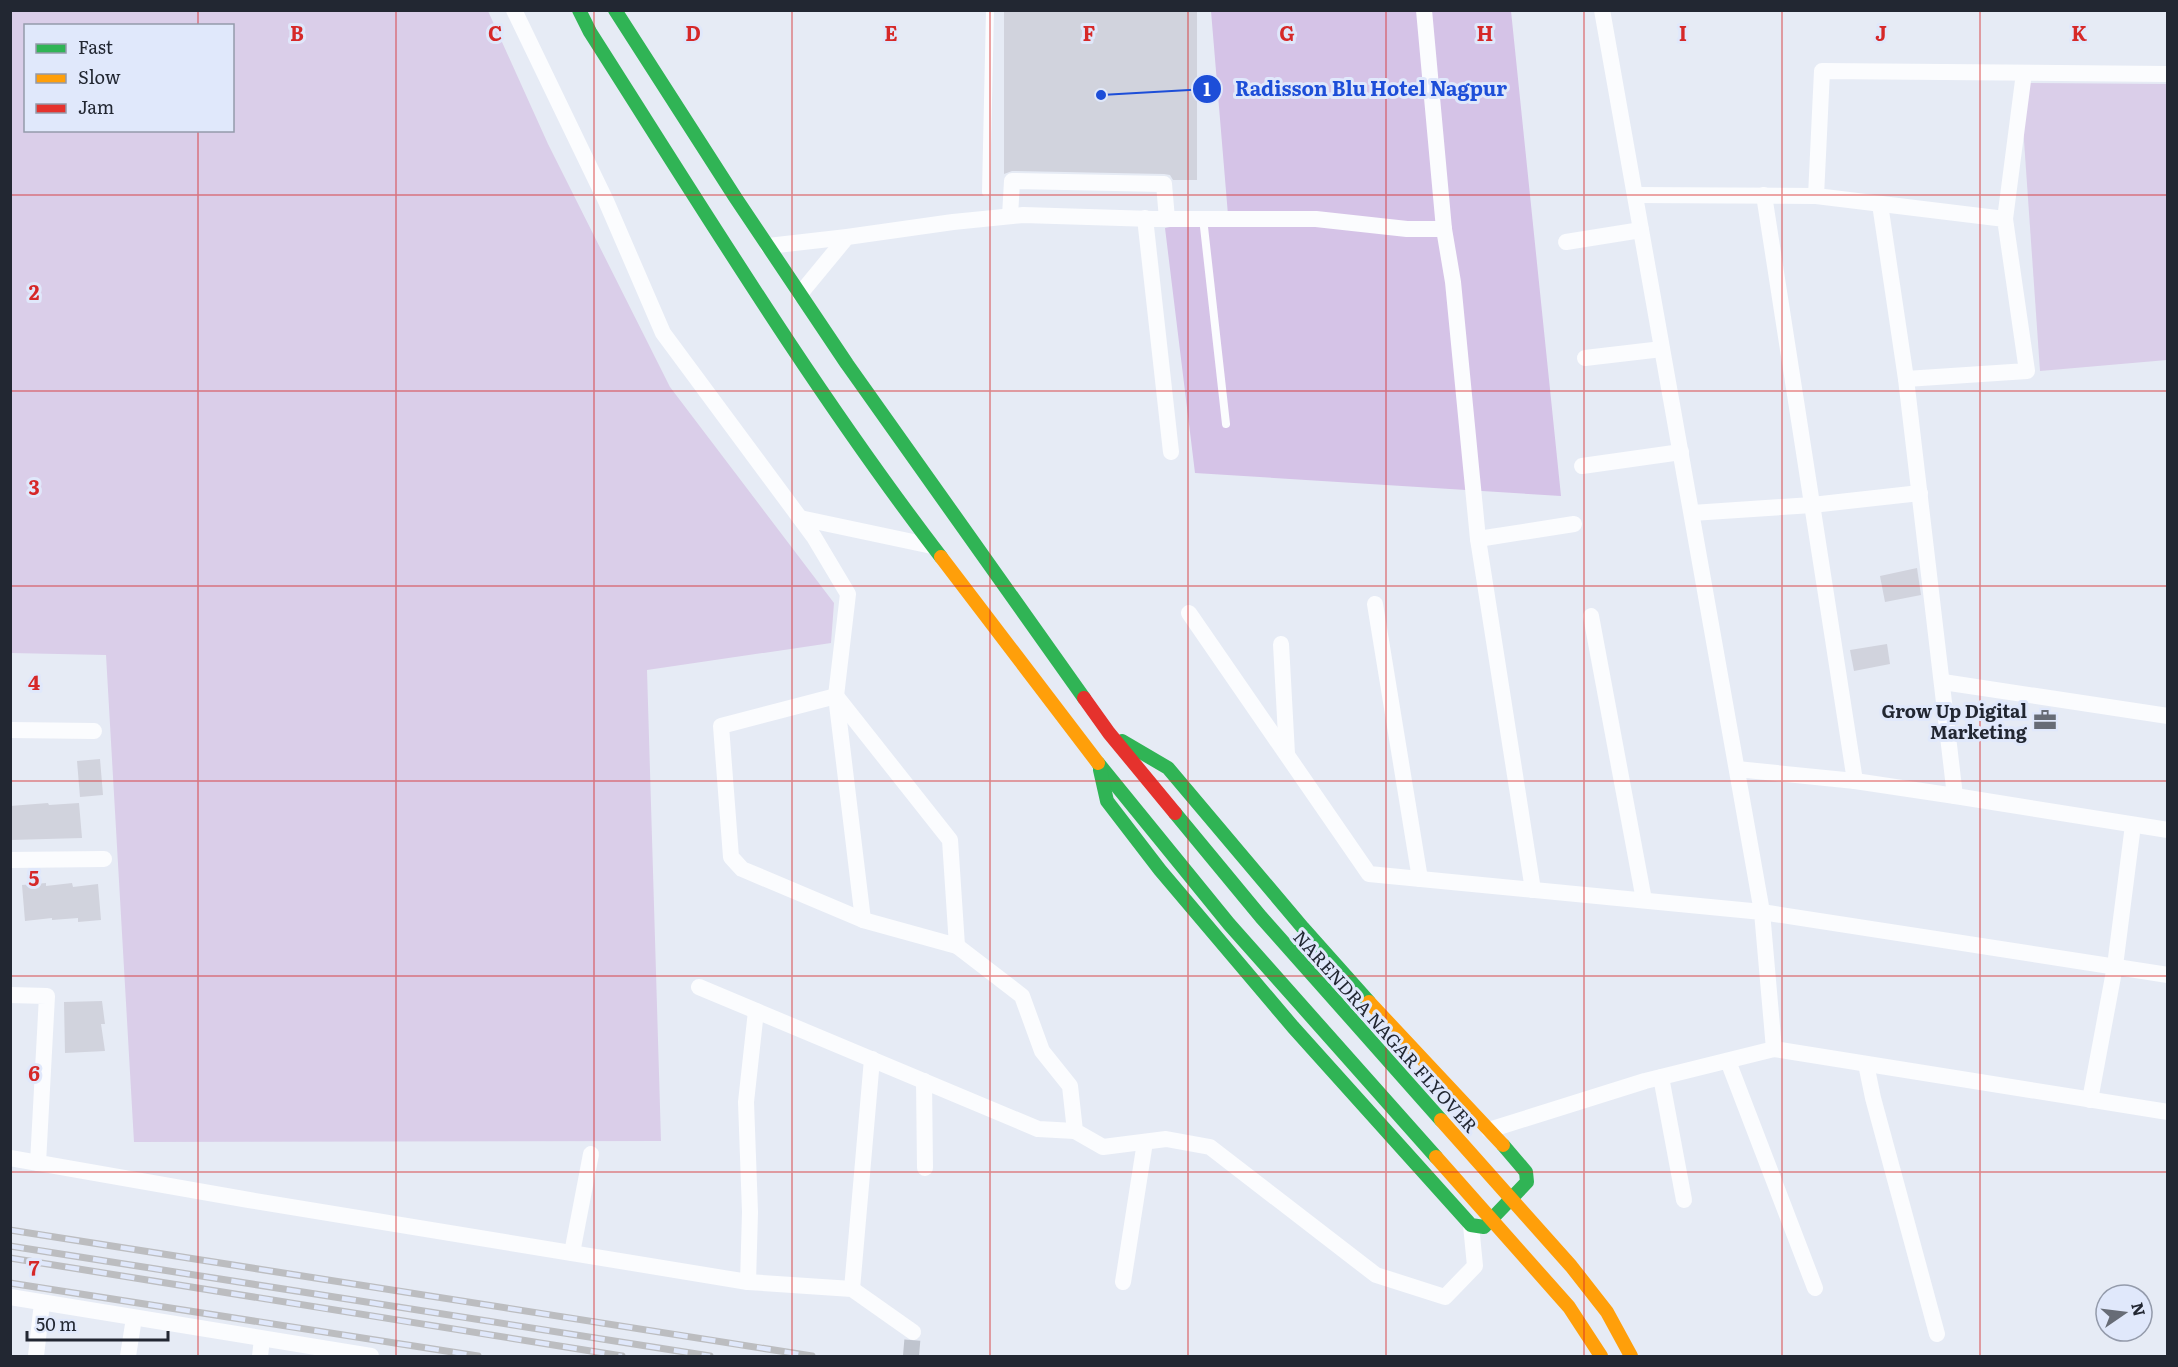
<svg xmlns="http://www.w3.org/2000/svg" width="2178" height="1367" font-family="Literata,serif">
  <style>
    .green { fill: #dacee9; fill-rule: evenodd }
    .forest { fill: #d5c3e7 }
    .building { fill: #d1d3dd }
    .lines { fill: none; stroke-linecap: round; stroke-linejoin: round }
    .street-tunnel { stroke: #bfc4ce; stroke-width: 16; stroke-dasharray: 16 8; stroke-linecap: butt }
    .lane { stroke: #fbfcfe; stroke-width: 8 }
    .street { stroke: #fbfcfe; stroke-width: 16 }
    .fast { stroke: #30b455; stroke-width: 14 }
    .slow { stroke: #ff9f0a; stroke-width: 14 }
    .jam { stroke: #e5322d; stroke-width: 14 }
    .rail-casing { stroke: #bcbdc0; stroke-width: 7 }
    .rail { stroke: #e0e8fb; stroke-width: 4.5; stroke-dasharray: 14; stroke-linecap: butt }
    .grid { fill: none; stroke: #d62828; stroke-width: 1.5; stroke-opacity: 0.55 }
    .labels { text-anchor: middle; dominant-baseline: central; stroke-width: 6; stroke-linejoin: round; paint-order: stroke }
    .poi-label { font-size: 18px; font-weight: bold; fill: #222732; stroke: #e0e8fb; text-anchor: end }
    .street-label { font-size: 18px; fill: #222732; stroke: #e0e8fb }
    .grid-label { font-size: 20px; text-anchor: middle; font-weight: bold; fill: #d62828; stroke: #e0e8fb; stroke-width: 6; stroke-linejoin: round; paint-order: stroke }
    .leader { fill: none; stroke: #1d4ed8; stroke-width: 2 }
    .callout-dot { fill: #1d4ed8; stroke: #e0e8fb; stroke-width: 2 }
    .mark-label { font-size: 18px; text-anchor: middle; font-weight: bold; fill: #fff }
    .callout-label { font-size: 20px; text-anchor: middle; font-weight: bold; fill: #1d4ed8; stroke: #e0e8fb; stroke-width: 6; stroke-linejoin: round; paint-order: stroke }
  </style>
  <rect width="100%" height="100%" fill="#e6ebf5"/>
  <g class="green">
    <path d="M11,10L488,11L548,144L670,387L834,603L831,643L647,670L661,1141L134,1142L106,655L11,653ZM26,26H232V130H26Z"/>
    <path d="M2020,83L2167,84V360L2040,371Z"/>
  </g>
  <path class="forest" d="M1211,11H1511L1561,496L1195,473L1165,228L1228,215Z"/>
  <g class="building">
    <path d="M1004,10H1197V180H1173L1170,175L1164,174L1012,171L1004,174Z"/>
    <path d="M1917,568L1921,595L1885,602L1880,576Z"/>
    <path d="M1887,644L1890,664L1854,671L1850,650Z"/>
    <path d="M100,759L103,795L80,797L77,761Z"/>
    <path d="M48,803L49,805L79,803L82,838L10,840V806Z"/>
    <path d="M46,883V886L72,883L73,887L98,884L101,920L78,922V918L52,920V918L25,921L22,885Z"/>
    <path d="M102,1001L105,1024H101L105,1051L65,1053L64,1002Z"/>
  </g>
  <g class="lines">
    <path class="street-tunnel" d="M911,1356L913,1332"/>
    <g class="lane">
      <path d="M986,192L990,10"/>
      <path d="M1203,218L1226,424"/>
    </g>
    <g class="street">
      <path d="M514,10L606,201L663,333L814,537L848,594L836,696L863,920"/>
      <path d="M1424,10L1444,229L1453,282L1478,539"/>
      <path d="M1602,10L1762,912L2168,975"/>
      <path d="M1635,195L1816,196"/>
      <path d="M1764,195L1855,781"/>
      <path d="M1880,204L1906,379"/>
      <path d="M1010,216L1012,181L1164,184L1167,219"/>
      <path d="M1145,218L1171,452"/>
      <path d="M2005,219L2024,73"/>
      <path d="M1566,242L1641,230"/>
      <path d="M768,246L847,237L953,222L1023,215L1153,219H1316L1407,229H1444"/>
      <path d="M800,294L847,237"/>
      <path d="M1585,358L1662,349"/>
      <path d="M1582,466L1681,452"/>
      <path d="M1692,513L1812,505L1920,493"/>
      <path d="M800,518L932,546"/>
      <path d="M1375,604L1420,879"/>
      <path d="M1189,613L1369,874L1762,912L1774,1049L2168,1112"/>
      <path d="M1591,616L1644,900"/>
      <path d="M1281,644L1287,754"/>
      <path d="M1943,682L2168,716"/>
      <path d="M836,696L950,840L957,946L863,920L742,869L731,857L721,726Z"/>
      <path d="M10,730L94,731"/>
      <path d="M1737,769L1855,781L1955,796L1906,379L2027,371L2005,219L1816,196L1822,71L2168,74"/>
      <path d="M1955,796L2168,830"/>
      <path d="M10,860L104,859"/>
      <path d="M1533,890L1478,539L1574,524"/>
      <path d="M957,946L1022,996L1042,1051L1070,1086L1075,1131L1103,1147L1166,1139L1210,1147L1376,1275L1445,1297L1475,1266L1471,1225"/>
      <path d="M699,987L1038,1129L1075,1131"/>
      <path d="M10,995L47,996L38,1163"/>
      <path d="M756,1011L746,1102L750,1212L748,1282L852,1289L872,1059"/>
      <path d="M1728,1061L1815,1288"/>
      <path d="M1866,1064L1873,1098L1937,1334"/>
      <path d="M1661,1077L1684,1200"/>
      <path d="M924,1081L925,1168"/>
      <path d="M2090,1100L2115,966L2133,825"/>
      <path d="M1489,1130L1645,1081L1774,1049"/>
      <path d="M10,1158L249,1200L748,1282"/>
      <path d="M572,1253L591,1154"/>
      <path d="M1123,1282L1145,1142"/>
      <path d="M852,1289L913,1332"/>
      <path d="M10,1297L371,1356"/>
      <path d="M36,1356L42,1303"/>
      <path d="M128,1356L134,1318"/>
      <path d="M260,1356L262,1339"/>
    </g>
    <g class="fast">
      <path d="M579,10L590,32C703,209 813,390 941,557"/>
      <path d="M615,10L735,197L847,364L1084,698"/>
      <path d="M1122,741L1168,768L1303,928L1369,1002"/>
      <path d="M1098,763L1229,924L1436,1157"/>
      <path d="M1100,770L1107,801L1160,870L1293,1027L1471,1225L1484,1227L1527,1182L1526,1172L1503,1145"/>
      <path d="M1175,813L1261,917L1441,1120"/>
    </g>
    <g class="slow">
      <path d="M941,557L1098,763"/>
      <path d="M1369,1002L1503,1145"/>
      <path d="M1441,1120L1571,1266L1607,1312L1631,1356"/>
      <path d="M1436,1157L1569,1307L1601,1356"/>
    </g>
    <path class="jam" d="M1084,698L1109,733L1175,813"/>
    <g class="rail-casing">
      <g id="rail">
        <path d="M10,1230L812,1356"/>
        <path d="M10,1246L710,1356"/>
        <path d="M10,1258L622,1356"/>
        <path d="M10,1283L478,1356"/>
      </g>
    </g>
    <use href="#rail" class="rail"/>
  </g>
  <path class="grid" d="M198,10V26M396,10V1356M594,10V1356M792,10V1356M990,10V1356M1188,10V1356M1386,10V1356M1584,10V1356M1782,10V1356M1980,10V1356M198,130V1356M10,195H2168M10,391H2168M10,586H2168M10,781H2168M10,976H2168M10,1172H2168"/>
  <defs>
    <g id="office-bare" transform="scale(1.8)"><path d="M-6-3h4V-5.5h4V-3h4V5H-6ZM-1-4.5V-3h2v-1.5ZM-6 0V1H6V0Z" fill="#676c76" stroke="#e0e8fb" stroke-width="2.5" paint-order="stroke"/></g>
  </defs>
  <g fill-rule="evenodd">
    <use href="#office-bare" x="2045" y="720"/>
  </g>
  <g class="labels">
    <g class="poi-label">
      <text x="2027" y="710">Grow Up Digital<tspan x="2027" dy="21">Marketing</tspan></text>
    </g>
    <g class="street-label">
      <text transform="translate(1386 1031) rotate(48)">NARENDRA NAGAR FLYOVER</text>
    </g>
  </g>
  <g class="grid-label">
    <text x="297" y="41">B</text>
    <text x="495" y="41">C</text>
    <text x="693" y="41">D</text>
    <text x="891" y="41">E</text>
    <text x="1089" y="41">F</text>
    <text x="1287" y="41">G</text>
    <text x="1485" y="41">H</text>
    <text x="1683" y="41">I</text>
    <text x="1881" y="41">J</text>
    <text x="2079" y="41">K</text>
    <text x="34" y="300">2</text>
    <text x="34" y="495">3</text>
    <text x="34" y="690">4</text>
    <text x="34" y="886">5</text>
    <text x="34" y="1081">6</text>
    <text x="34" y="1276">7</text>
  </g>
  <path class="leader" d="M1101 95L1207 89"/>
  <g class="callout-dot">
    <circle cx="1101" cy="95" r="6"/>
    <circle cx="1207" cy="89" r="15"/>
  </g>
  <g class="mark-label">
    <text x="1207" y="96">1</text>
  </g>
  <g class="callout-label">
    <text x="1371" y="96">Radisson Blu Hotel Nagpur</text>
  </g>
  <rect width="2178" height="1367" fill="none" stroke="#222732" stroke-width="24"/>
  <rect x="24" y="24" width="210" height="108" fill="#e0e8fb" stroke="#949bab" stroke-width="1.5"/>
  <rect x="36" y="44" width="30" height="9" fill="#30b455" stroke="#949bab" stroke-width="1.5"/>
  <text x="78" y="54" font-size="18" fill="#222732">Fast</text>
  <rect x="36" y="74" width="30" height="9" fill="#ff9f0a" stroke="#949bab" stroke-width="1.5"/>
  <text x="78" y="84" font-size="18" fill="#222732">Slow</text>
  <rect x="36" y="104" width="30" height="9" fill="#e5322d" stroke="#949bab" stroke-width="1.5"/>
  <text x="78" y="114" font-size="18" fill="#222732">Jam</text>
  <g transform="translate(2124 1313) rotate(76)"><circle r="28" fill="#e0e8fb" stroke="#949bab" stroke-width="1.5"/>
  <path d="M0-4.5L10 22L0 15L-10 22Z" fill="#676c76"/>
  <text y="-9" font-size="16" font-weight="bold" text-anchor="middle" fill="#222732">N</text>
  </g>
  <path d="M27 1331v9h141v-9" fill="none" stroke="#222732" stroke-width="3"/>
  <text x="36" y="1331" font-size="18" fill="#222732" stroke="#e0e8fb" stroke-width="4.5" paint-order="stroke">50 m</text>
</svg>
